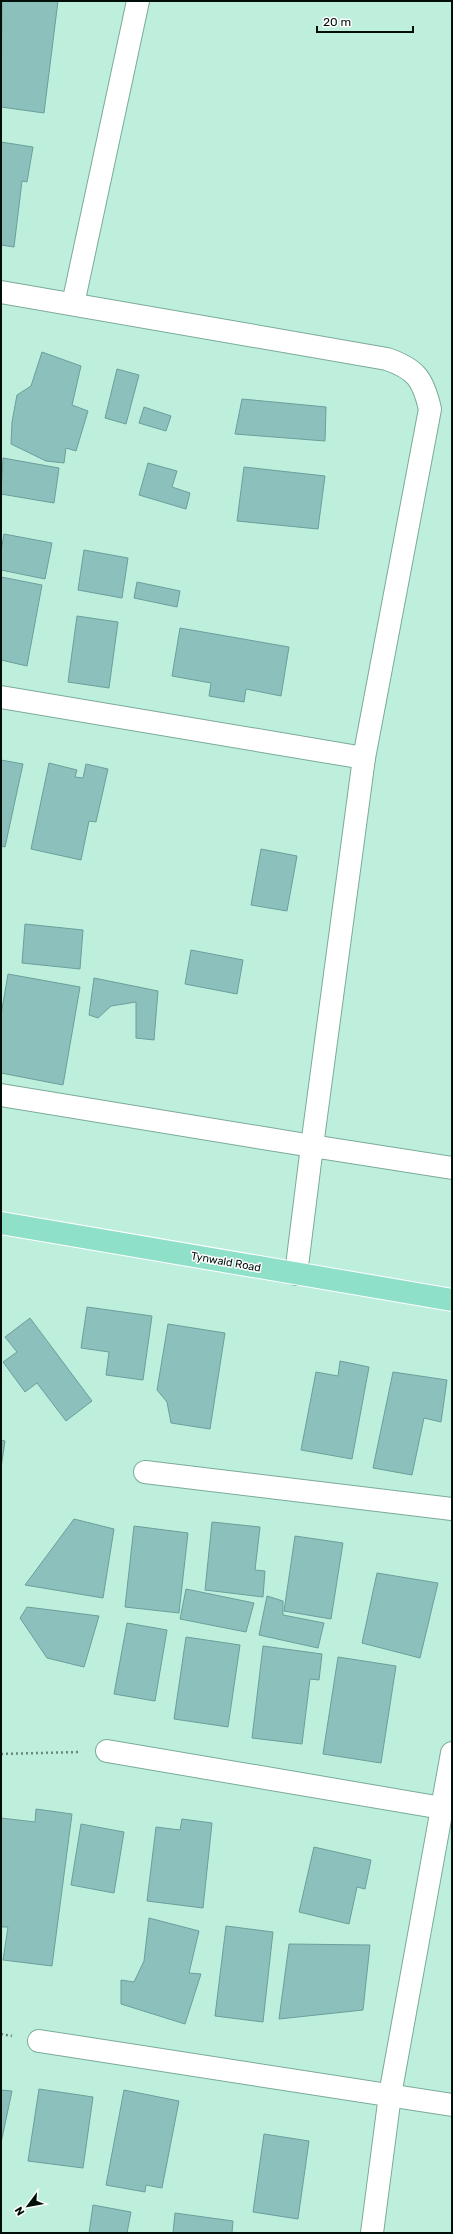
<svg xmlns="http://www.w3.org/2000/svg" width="453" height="2234" font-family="Rubik,sans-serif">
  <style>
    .building { fill: #8bc0bc; stroke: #6b9f9b }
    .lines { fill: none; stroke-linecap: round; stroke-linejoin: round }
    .minor-casing { stroke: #7baa99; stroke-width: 24 }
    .primary-casing { stroke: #fff; stroke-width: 24 }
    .path { stroke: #68897c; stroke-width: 2.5; stroke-dasharray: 2 3; stroke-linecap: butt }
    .minor { stroke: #fff; stroke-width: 22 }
    .primary { stroke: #8ee0c9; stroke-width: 22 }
    .labels { text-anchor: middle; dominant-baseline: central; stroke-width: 3; stroke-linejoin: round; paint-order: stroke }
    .street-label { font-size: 11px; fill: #010f09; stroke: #fff }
  </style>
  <rect width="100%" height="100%" fill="#beefdc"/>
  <g class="building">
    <path d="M2,1H58L44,113L1,107Z"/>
    <path d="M1,142L33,147L27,182L22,181L14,247L1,245Z"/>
    <path d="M42,352L81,366L72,405L88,411L76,451L66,448L64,463L46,461L11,444L12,422L17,395L31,386Z"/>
    <path d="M117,369L139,375L126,424L105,418Z"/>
    <path d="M242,399L326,407L325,441L235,434Z"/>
    <path d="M144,407L171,416L166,431L139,423Z"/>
    <path d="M3,458L59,468L54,503L1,494Z"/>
    <path d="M148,463L177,471L172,487L190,493L186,509L139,495Z"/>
    <path d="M244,467L325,476L318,529L237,521Z"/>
    <path d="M4,534L52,543L45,579L1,570V551Z"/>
    <path d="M84,550L128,558L122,598L78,590Z"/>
    <path d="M1,577L42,585L27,666L1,660Z"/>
    <path d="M137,582L180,591L177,607L134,598Z"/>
    <path d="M77,616L118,622L109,688L68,682Z"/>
    <path d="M180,628L289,647L281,696L246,689L244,702L209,696L211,683L172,676Z"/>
    <path d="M1,760L23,764L5,847L1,846Z"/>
    <path d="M49,763L77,770L75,777L83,778L86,764L108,769L96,822L89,821L81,860L31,849Z"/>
    <path d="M261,849L297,856L287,911L251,905Z"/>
    <path d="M25,924L83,930L80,969L22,963Z"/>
    <path d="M191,950L243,960L237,994L185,984Z"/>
    <path d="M8,974L80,987L63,1085L1,1073V1015Z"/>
    <path d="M94,978L158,991L154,1040L136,1038V1002L111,1006L98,1018L89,1015Z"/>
    <path d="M87,1307L152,1316L143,1380L106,1375L109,1352L81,1348Z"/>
    <path d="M30,1318L92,1401L66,1421L37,1383L25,1392L3,1362L17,1352L5,1337Z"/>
    <path d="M168,1324L225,1333L210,1429L171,1423L167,1402L157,1390Z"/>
    <path d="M340,1361L369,1367L352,1459L301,1450L316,1372L338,1376Z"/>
    <path d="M393,1372L447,1380L441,1422L424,1418L412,1475L373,1468Z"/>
    <path d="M1,1440L5,1441L1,1468Z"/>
    <path d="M74,1519L114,1529L103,1598L25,1585Z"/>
    <path d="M212,1522L260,1527L255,1570L265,1571L263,1597L205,1590Z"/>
    <path d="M134,1526L188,1533L179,1613L125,1607Z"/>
    <path d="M295,1536L343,1543L331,1619L284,1611Z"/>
    <path d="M377,1573L438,1583L420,1658L362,1643Z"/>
    <path d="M186,1589L254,1603L246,1632L180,1619Z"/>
    <path d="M267,1596L283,1601V1615L324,1623L318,1648L259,1635Z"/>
    <path d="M27,1607L99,1616L84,1667L47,1658L20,1618Z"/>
    <path d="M127,1623L167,1630L155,1701L114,1694Z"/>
    <path d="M186,1637L240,1645L228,1727L174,1719Z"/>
    <path d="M263,1646L322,1654L319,1680L310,1679L302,1744L252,1738Z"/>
    <path d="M338,1657L396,1666L381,1763L323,1754Z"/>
    <path d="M36,1809L72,1814L52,1966L3,1960L8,1927H1V1818L35,1822Z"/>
    <path d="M182,1819L212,1823L203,1908L147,1901L156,1827L180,1830Z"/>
    <path d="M81,1824L124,1832L114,1893L71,1885Z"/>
    <path d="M314,1847L371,1860L365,1889L357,1887L349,1924L299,1912Z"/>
    <path d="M149,1918L199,1931L189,1973L201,1974L185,2024L121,2004V1980L134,1982L144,1961Z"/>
    <path d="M226,1926L273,1932L263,2022L215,2016Z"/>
    <path d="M289,1944L370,1945L363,2010L279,2019Z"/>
    <path d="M39,2089L93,2097L83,2168L28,2161Z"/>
    <path d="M1,2090L12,2091L1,2143Z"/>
    <path d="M124,2090L179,2101L162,2188L146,2185L145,2192L106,2185Z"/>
    <path d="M264,2134L309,2141L298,2219L253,2212Z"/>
    <path d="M93,2205L131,2212L127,2233H89Z"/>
    <path d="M175,2213L233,2221L232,2233H173Z"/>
  </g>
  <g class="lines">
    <g class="minor-casing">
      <g id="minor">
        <path d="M1,292L387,359C416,369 423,379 430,409L364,758L312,1146L1,1095"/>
        <path d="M73,304L138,1"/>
        <path d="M1,697L364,758"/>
        <path d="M296,1274L312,1146L452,1168"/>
        <path d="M145,1472L452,1509"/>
        <path d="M107,1751L442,1808"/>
        <path d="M39,2041L452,2105"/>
        <path d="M372,2233L390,2095L452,1753"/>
      </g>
    </g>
    <g class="primary-casing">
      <path id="primary" d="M1,1223L452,1300"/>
    </g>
    <g class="path">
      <path d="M1,1754L80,1752"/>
      <path d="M1,2034L12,2036"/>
    </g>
    <use href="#minor" class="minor"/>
    <use href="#primary" class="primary"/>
  </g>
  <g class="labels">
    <g class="street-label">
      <text transform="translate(226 1262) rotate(10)">Tynwald Road</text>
    </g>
  </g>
  <rect width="453" height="2234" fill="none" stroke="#010f09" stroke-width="4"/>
  <g transform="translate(28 2206) rotate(238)" stroke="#ffffff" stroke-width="3" paint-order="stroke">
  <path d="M0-3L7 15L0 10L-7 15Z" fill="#010f09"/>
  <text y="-6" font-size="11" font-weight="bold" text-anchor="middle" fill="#010f09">N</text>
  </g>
  <path d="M317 26v6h96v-6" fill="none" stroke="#010f09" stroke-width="2"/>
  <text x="323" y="26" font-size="12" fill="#010f09" stroke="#ffffff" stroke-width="3" paint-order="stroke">20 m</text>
</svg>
